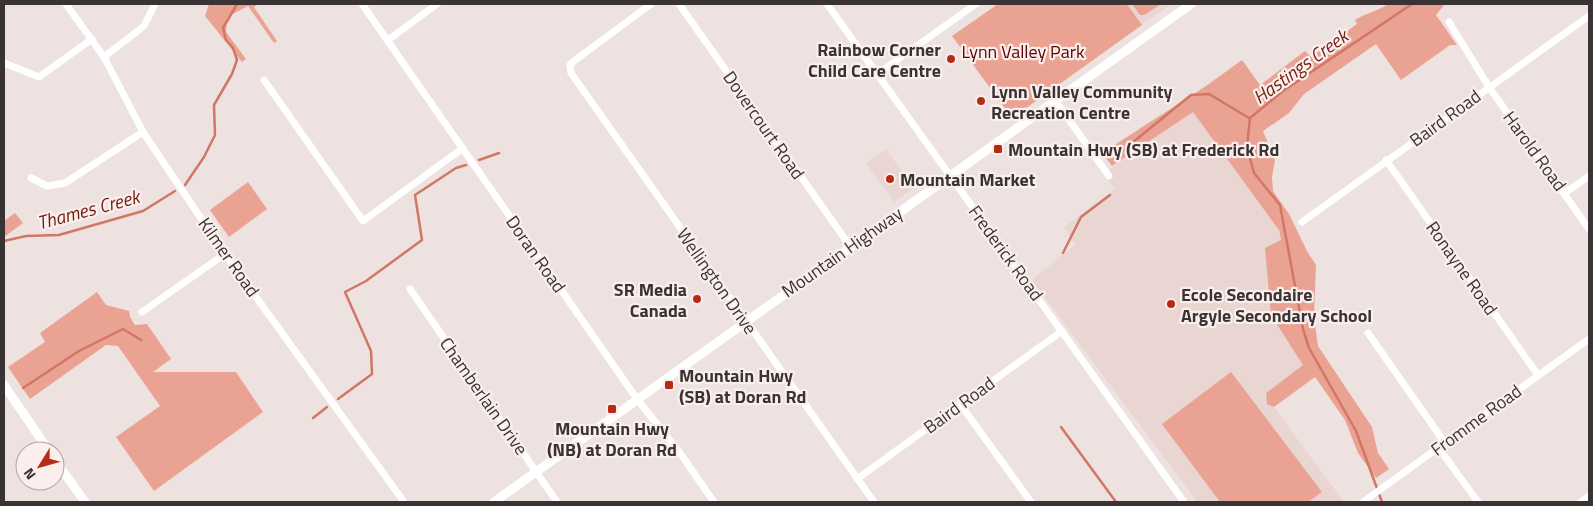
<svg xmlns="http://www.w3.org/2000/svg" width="1593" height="506" font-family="'Titillium Web',sans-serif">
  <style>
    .built { fill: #e9d5d1 }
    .green { fill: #eaa293 }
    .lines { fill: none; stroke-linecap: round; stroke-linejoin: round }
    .stream { stroke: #d27665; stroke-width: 2.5 }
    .minor { stroke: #fff; stroke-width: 7 }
    .tertiary { stroke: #fff; stroke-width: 9 }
    .poi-dot { fill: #b72b15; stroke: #fbefed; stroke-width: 2 }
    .labels { text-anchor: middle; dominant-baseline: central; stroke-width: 4.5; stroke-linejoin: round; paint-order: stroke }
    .poi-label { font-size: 18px; font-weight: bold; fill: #393433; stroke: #fbefed; text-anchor: start }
    .park-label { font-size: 18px; fill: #5b0400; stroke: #fbefed }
    .street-label { font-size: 18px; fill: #393433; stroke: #fbefed }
    .water-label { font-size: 19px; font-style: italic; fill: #711e11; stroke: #fbefed }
  </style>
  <rect width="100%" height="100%" fill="#eee2e0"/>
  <g class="built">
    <path d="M1127,4H1171L1142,25Z"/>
    <path d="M1196,103L1276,216L1303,365L1264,394L1344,502H1197L1032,280L1075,245L1064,227L1115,189L1104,174Z"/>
    <path d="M886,149L914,188L894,202L866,163Z"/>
  </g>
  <g class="green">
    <path d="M209,4H258L254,7L277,41L274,43L248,6L227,17L226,32L246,59L242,62L205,16Z"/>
    <path d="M998,4H1127L1142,25L1012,118L952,36Z"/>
    <path d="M1132,4H1161L1144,15H1140Z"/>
    <path d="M1388,4H1445L1436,15L1457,45H1450L1401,80L1376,44L1304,94L1289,113L1263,131L1275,160L1272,177L1273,191L1289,214L1307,251L1316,265L1314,316L1318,346L1372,427L1378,453L1389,469L1376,478L1358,453L1345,420L1315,377L1274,407L1267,404L1266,393L1303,365L1271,315L1265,248L1281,240L1279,230L1193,112L1112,166L1102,153L1206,86L1242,60L1260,85L1305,51L1311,57L1357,24L1355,20C1366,13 1378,11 1388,4Z"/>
    <path d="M248,182L267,209L229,237L210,210Z"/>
    <path d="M15,213L23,223L4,237V221Z"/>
    <path d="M97,292L106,305L129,311L130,317L135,325L147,324L171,359L153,372H236L263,412L154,491L116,437L160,406L118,346L106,345L30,399L8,367L45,342L40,333Z"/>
    <path d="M1231,372L1322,492L1308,502H1220L1162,424Z"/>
  </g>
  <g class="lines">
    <g class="stream">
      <path d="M1116,156L1191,95L1209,94L1249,118"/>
      <path d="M479,160L499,153"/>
      <path d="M185,185L204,157L215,135L214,105L232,74L237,60L233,48L226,40L223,28L237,4"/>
      <path d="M4,241L26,236L59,235L143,211L175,191"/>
      <path d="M1063,253L1081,217L1110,195"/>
      <path d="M23,388L79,351L123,329L141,340"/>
      <path d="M338,399L372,374L371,351L345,292L366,281L422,240L415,195L456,168L466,165"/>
      <path d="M313,418L327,407"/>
      <path d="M1061,427L1116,502"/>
      <path d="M1382,502L1356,431L1309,348L1303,329L1280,205L1254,173L1247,147L1250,118L1283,91L1412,4"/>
    </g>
    <g class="minor">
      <path d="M66,4L104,57L143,132L225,254L404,502"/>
      <path d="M362,4L637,399L680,453L714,502"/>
      <path d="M651,4L574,61L570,65L571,73L874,502"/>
      <path d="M679,4L850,246"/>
      <path d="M827,4L1184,502"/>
      <path d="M1449,22L1489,87L1589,229"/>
      <path d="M388,40L437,4"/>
      <path d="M104,57L144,26L155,4"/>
      <path d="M4,63L39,77L92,39"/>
      <path d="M877,74L976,4"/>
      <path d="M264,80L363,221L463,148"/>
      <path d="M1055,100L1109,176"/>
      <path d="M1386,160L1538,375"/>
      <path d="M31,178L47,186L65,183L143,132"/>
      <path d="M1565,193L1589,176"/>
      <path d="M1302,222L1589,16"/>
      <path d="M410,289L557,502"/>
      <path d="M142,312L225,254"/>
      <path d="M1368,333L1445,443"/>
      <path d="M960,404L1031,502"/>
      <path d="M1438,447L1478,502"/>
      <path d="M857,479L1062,331"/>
      <path d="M1363,502L1589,339"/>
      <path d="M1581,502L1589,496"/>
    </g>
    <g class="tertiary">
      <path d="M4,385L49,451"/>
      <path d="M55,460L85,502"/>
      <path d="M494,502L1191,4"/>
    </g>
  </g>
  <g class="poi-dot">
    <circle cx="951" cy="59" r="5"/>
    <circle cx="981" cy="101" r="5"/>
    <rect x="993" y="144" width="10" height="10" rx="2.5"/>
    <circle cx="890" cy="179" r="5"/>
    <circle cx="697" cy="299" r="5"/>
    <circle cx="1171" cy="304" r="5"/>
    <rect x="664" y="380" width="10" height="10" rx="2.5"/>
    <rect x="607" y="404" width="10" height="10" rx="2.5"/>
  </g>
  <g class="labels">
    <g class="poi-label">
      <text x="941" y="49" text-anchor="end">Rainbow Corner<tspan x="941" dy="21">Child Care Centre</tspan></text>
      <text x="991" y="91">Lynn Valley Community<tspan x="991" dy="21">Recreation Centre</tspan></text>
      <text x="1008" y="149">Mountain Hwy (SB) at Frederick Rd</text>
      <text x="900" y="179">Mountain Market</text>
      <text x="687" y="289" text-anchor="end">SR Media<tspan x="687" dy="21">Canada</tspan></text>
      <text x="1181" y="294">Ecole Secondaire<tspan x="1181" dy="21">Argyle Secondary School</tspan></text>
      <text x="679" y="375">Mountain Hwy<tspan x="679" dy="21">(SB) at Doran Rd</tspan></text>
      <text x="612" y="428" text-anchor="middle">Mountain Hwy<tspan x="612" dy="21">(NB) at Doran Rd</tspan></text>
    </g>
    <g class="park-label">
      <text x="1023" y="51">Lynn Valley Park</text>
    </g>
    <g class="street-label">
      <text transform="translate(1445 118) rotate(-36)">Baird Road</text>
      <text transform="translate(764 125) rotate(55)">Dovercourt Road</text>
      <text transform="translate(1535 151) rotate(54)">Harold Road</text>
      <text transform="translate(842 252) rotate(-35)">Mountain Highway</text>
      <text transform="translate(1006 253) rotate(54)">Frederick Road</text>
      <text transform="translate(536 254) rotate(55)">Doran Road</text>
      <text transform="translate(229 257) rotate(55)">Kilmer Road</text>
      <text transform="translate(1462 268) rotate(55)">Ronayne Road</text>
      <text transform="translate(717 281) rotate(55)">Wellington Drive</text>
      <text transform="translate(484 396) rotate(55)">Chamberlain Drive</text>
      <text transform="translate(959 405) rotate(-36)">Baird Road</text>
      <text transform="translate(1476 420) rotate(-36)">Fromme Road</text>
    </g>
    <g class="water-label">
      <text transform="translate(1300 66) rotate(-36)">Hastings Creek</text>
      <text transform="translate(88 209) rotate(-15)">Thames Creek</text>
    </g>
  </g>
  <rect width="1593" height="506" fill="none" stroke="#393433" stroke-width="10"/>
  <g transform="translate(40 466) rotate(233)"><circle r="24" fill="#fbefed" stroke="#ada4a3"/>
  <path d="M0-4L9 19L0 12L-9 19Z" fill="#b72b15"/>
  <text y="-8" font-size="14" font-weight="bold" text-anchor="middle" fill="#393433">N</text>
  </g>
</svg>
